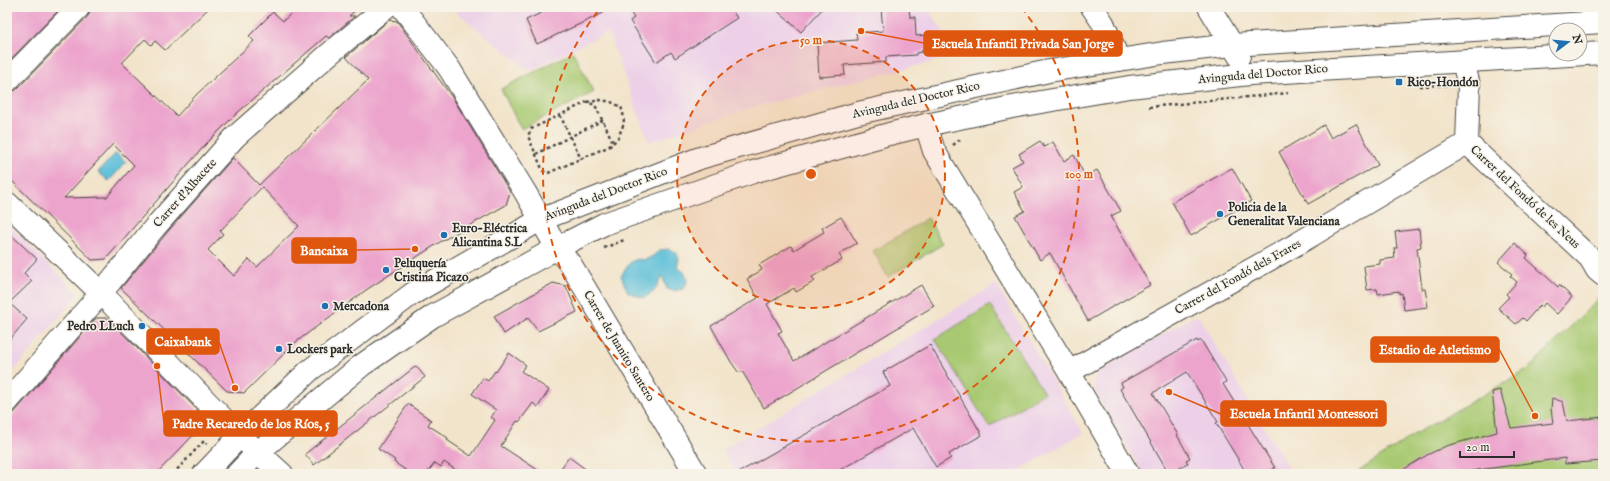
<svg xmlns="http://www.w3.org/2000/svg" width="1610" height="481" font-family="'IM FELL English',serif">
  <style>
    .built { fill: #edd0e8 }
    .green { fill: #a8c971; stroke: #6a7a4e }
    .water { fill: #5abed8; stroke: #427482 }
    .building { fill: #eca3cc; fill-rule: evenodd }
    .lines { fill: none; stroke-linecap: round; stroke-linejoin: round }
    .minor-casing { stroke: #494743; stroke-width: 24 }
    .path { stroke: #494743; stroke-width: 2.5; stroke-dasharray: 3 3; stroke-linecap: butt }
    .minor { stroke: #fff; stroke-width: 22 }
    .ring { fill: none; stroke: #df570e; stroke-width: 2; stroke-dasharray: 7 5 }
    .poi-dot { fill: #1f6fb2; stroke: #f7f3e8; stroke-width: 1.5 }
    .labels { text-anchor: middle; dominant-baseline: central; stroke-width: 3; stroke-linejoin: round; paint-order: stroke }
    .street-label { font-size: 12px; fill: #2b2b2b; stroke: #f7f3e8 }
    .poi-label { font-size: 12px; font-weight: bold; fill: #2b2b2b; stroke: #f7f3e8; text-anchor: start }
    .centre { fill: #df570e; stroke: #f7f3e8; stroke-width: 2 }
    .ring-label { font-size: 12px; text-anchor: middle; font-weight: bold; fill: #df570e; stroke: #f7f3e8; stroke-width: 3; stroke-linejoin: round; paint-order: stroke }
    .leader { fill: none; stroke: #df570e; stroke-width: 1.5 }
    .callout-dot { fill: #df570e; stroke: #f7f3e8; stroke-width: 1.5 }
    .callout { fill: #df570e; stroke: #df570e; stroke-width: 1.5 }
    .callout-label { font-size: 13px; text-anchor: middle; font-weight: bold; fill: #fff }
  </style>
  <rect width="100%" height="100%" fill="#f7f3e8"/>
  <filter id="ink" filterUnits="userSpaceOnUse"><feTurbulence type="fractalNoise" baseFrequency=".025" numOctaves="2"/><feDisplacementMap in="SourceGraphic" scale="8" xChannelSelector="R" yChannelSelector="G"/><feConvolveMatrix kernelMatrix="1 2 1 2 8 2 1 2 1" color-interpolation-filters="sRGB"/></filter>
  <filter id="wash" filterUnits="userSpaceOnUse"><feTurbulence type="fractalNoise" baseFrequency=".012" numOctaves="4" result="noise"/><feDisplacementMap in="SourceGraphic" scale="16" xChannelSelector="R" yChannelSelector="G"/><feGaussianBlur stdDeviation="0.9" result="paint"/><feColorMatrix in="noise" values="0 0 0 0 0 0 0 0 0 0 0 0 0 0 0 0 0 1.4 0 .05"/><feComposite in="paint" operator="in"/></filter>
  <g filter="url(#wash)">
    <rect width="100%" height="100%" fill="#f2e4cb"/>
    <g class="built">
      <path d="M450,7H927L958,55L757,106L649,142L608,32L529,71Z"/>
      <path d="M7,223L78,294L7,379Z"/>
      <path d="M996,284L1083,433L1013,474H737L722,450Z"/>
      <path d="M1194,316L1199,317L1202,323L1292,474H1143L1097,395L1094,388V381L1097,374L1101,370Z"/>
    </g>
    <g class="green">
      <path d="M573,52L594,92L521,129L501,89Z"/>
      <path d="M928,218L943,244L888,277L873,251Z"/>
      <path d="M1603,294V474H1355L1413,435L1527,370Z"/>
      <path d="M990,305L1044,393L989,427L935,339Z"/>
    </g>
    <g class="water">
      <path d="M116,153L126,162L109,181L98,172Z"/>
      <path d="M669,249L676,252L679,259L677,267L684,272L688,280L683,289L674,291L667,289L662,276C656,289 656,292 643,298L628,292L621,276C628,265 631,257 645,260L653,256L659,250Z"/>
    </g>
    <g id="blocks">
      <g class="building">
        <path d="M7,7H62L7,63Z"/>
        <path d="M91,7H210L165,50L155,41L151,45L145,39L122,63L177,116L197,94L254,41L249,36L273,12L283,21L298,7H359L349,16H355L329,38L326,36L235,115L206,144L106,259L92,260L7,176V93L16,90L88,16ZM113,144L134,165L107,197L64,198Z"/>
        <path d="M554,7H616L537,44L526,20Z"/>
        <path d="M627,7H730L737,18L675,58L671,52L656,62L630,21L634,18Z"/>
        <path d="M773,7H824L801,32Z"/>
        <path d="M881,7H909L910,17H915L916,36L936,34L937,49L922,50V52L916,53V55L886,57V62L844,65L845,75L819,77L817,43L857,40L856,33L883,31Z"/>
        <path d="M389,20L397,21L454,100L510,192L506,205L440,242L366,290L296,342L244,393L227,391L121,288L170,229L233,158L259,185L368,80L346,57ZM262,187L299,226L257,267L249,259L234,276L208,250L223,234L220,231Z"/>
        <path d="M1356,124L1378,165L1308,204L1279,152L1324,125L1331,138Z"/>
        <path d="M1040,141L1044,147L1053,142L1064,161L1074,155L1085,176L1097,170L1121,211L1111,216L1150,285L1088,321L1050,253L1040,260L1015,216L1025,211L1014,192L1023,187L1012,167L1023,161L1019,154Z"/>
        <path d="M1232,168L1251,201L1191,236L1172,202Z"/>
        <path d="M841,217L857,243L839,254L842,260L812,277L815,281L796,292L794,288L767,304L782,331L778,333L794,361L921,285L934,306L764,408L742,371L739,373L731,362L711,326L758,298L747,279L762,270L759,265L791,246L794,250L824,232L822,228Z"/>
        <path d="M1419,229L1421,247L1417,248L1422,289H1425L1428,307L1404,310L1402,293L1399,294V291L1378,294L1377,289L1367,290L1364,266L1380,264V260L1395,258L1394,248H1397L1395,232Z"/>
        <path d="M7,231L37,259L24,273L32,281L9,303L27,319L7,343Z"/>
        <path d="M1515,243L1528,255L1526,258L1558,287L1559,285L1572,297L1557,314L1545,303L1542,307L1540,305L1526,321L1523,318L1516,324L1498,308L1509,297L1506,294L1517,282L1510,276L1512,274L1498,262Z"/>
        <path d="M553,283L566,286L577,312L538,331L528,318L504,334L494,316Z"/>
        <path d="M96,318H107L136,347L202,415L203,425L156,474H7V421Z"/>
        <path d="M1197,340L1198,342L1201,340L1226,382L1223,384L1275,468L1265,474H1247L1216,423L1218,422L1187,372L1153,393L1178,435H1177L1190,458L1186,460L1188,463L1174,472L1171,468L1167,470L1120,389L1123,387L1121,383Z"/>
        <path d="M930,345L982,435L949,454L951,458L936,467L913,428L833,474H736L890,386L883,372Z"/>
        <path d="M509,353L526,365L521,371L549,390L538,407L533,403L519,422L517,421L501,446L544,474H462L444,462L441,467L435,463L426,474H411L394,462L395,460L378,449L408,404L431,420L428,425L448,438L447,440L471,456L495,420L491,417L496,410L472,394L483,378L488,381L495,371L496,372Z"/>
        <path d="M416,366L425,377L314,465L305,454Z"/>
        <path d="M1500,390L1511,428L1553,423L1551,409L1552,398L1563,402L1567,421L1603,417V461L1565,464V458L1449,474H1396L1427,455L1446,446L1497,432L1492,392Z"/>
        <path d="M569,457L592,474H557Z"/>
      </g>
    </g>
  </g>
  <g filter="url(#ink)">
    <use href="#blocks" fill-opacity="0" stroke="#494743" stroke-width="1"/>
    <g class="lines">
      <g class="minor-casing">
        <g id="minor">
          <path d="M402,7L449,68L525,192L557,248L571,265L696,474"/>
          <path d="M1092,7L1103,23L1119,60"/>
          <path d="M1209,7L1239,56"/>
          <path d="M1463,62L1469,85L1467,143L1590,258L1597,270L1603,275"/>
          <path d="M7,81L79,7"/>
          <path d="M926,125L934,151L1069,372L1128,474"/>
          <path d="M7,203L101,293L240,436L282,474"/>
          <path d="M1069,372L1297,244L1467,143"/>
          <path d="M7,402L101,293L155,227L235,137L328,55L386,7"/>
          <path d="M204,474L240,436L310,370L412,294L540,220L700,158L858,113L1049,71L1163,53L1232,45L1603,22"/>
          <path d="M237,474L258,452L362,365L433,316L557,248L604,224L753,172L889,134L926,125L1012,107L1129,87L1250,74L1603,53"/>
        </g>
      </g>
      <g class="path">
        <path d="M1420,86L1449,85"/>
        <path d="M587,102L601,100L611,102L621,107L623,112L624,123L618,138L610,146L548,173L543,171L528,136L531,129L587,102L595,105L612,140L610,146"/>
        <path d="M1149,107L1288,93"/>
        <path d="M560,115L581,159"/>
        <path d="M953,145L962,138"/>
        <path d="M536,154L603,120"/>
        <path d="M604,248L624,240"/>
        <path d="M173,474L204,441L207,444"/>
      </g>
      <use href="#minor" class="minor"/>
    </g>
  </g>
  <circle cx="811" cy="174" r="134" fill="#df570e" fill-opacity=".12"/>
  <g class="ring">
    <circle cx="811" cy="174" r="134"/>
    <path d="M1021 7A268 268 0 1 1 601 7"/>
  </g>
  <g class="poi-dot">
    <rect x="1395" y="78" width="8" height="8" rx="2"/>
    <circle cx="1220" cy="214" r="4"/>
    <circle cx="444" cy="235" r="4"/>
    <circle cx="386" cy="270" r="4"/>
    <circle cx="325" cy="306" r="4"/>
    <circle cx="142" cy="326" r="4"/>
    <circle cx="279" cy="349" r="4"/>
  </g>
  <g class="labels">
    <g class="street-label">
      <text transform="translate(1263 74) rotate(-5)">Avinguda del Doctor Rico</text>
      <text transform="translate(916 100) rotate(-13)">Avinguda del Doctor Rico</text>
      <text transform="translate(185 193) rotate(-48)">Carrer d'Albacete</text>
      <text transform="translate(606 194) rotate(-21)">Avinguda del Doctor Rico</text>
      <text transform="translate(1525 197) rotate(43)">Carrer del Fondó de les Neus</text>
      <text transform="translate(1238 277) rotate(-29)">Carrer del Fondó dels Frares</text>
      <text transform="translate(619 346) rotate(59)">Carrer de Juanito Santero</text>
    </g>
    <g class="poi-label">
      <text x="1407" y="82">Rico-Hondón</text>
      <text x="1228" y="207">Policia de la<tspan x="1228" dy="14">Generalitat Valenciana</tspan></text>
      <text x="452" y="228">Euro-Eléctrica<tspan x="452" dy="14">Alicantina S.L</tspan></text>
      <text x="394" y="263">Peluquería<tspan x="394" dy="14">Cristina Picazo</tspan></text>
      <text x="333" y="306">Mercadona</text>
      <text x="134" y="326" text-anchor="end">Pedro LLuch</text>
      <text x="287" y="349">Lockers park</text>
    </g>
  </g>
  <circle cx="811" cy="174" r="6" class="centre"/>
  <g class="ring-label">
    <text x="811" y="44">50 m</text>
    <text x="1079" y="178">100 m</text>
  </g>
  <path class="leader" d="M861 31L924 43M415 249L356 250M235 388L219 342M1535 416L1499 349M1169 392L1221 414M157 366L164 423"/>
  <g class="callout-dot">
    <circle cx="861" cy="31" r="4"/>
    <circle cx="415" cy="249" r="4"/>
    <circle cx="235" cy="388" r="4"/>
    <circle cx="1535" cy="416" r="4"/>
    <circle cx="1169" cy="392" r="4"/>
    <circle cx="157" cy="366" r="4"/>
  </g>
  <g class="callout">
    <rect x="924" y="31" width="198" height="25" rx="4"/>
    <rect x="292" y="238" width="64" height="25" rx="4"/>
    <rect x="147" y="329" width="72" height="25" rx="4"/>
    <rect x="1371" y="337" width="128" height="25" rx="4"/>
    <rect x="1221" y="401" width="165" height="25" rx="4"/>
    <rect x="164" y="411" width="173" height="25" rx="4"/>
  </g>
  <g class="callout-label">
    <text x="1023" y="48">Escuela Infantil Privada San Jorge</text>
    <text x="324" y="255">Bancaixa</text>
    <text x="183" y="346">Caixabank</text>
    <text x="1435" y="354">Estadio de Atletismo</text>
    <text x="1304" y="418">Escuela Infantil Montessori</text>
    <text x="251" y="428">Padre Recaredo de los Ríos, 5</text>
  </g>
  <rect width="1610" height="481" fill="none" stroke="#f7f3e8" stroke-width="24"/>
  <g transform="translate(1568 42) rotate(74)"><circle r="19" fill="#f7f3e8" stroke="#a5a39c"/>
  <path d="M0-3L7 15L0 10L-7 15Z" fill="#1f6fb2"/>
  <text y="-6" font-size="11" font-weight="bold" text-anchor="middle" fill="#2b2b2b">N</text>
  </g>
  <path d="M1460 451v6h54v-6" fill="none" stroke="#2b2b2b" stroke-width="2"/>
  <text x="1466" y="451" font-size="12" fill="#2b2b2b" stroke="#f7f3e8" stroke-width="3" paint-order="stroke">20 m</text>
</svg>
